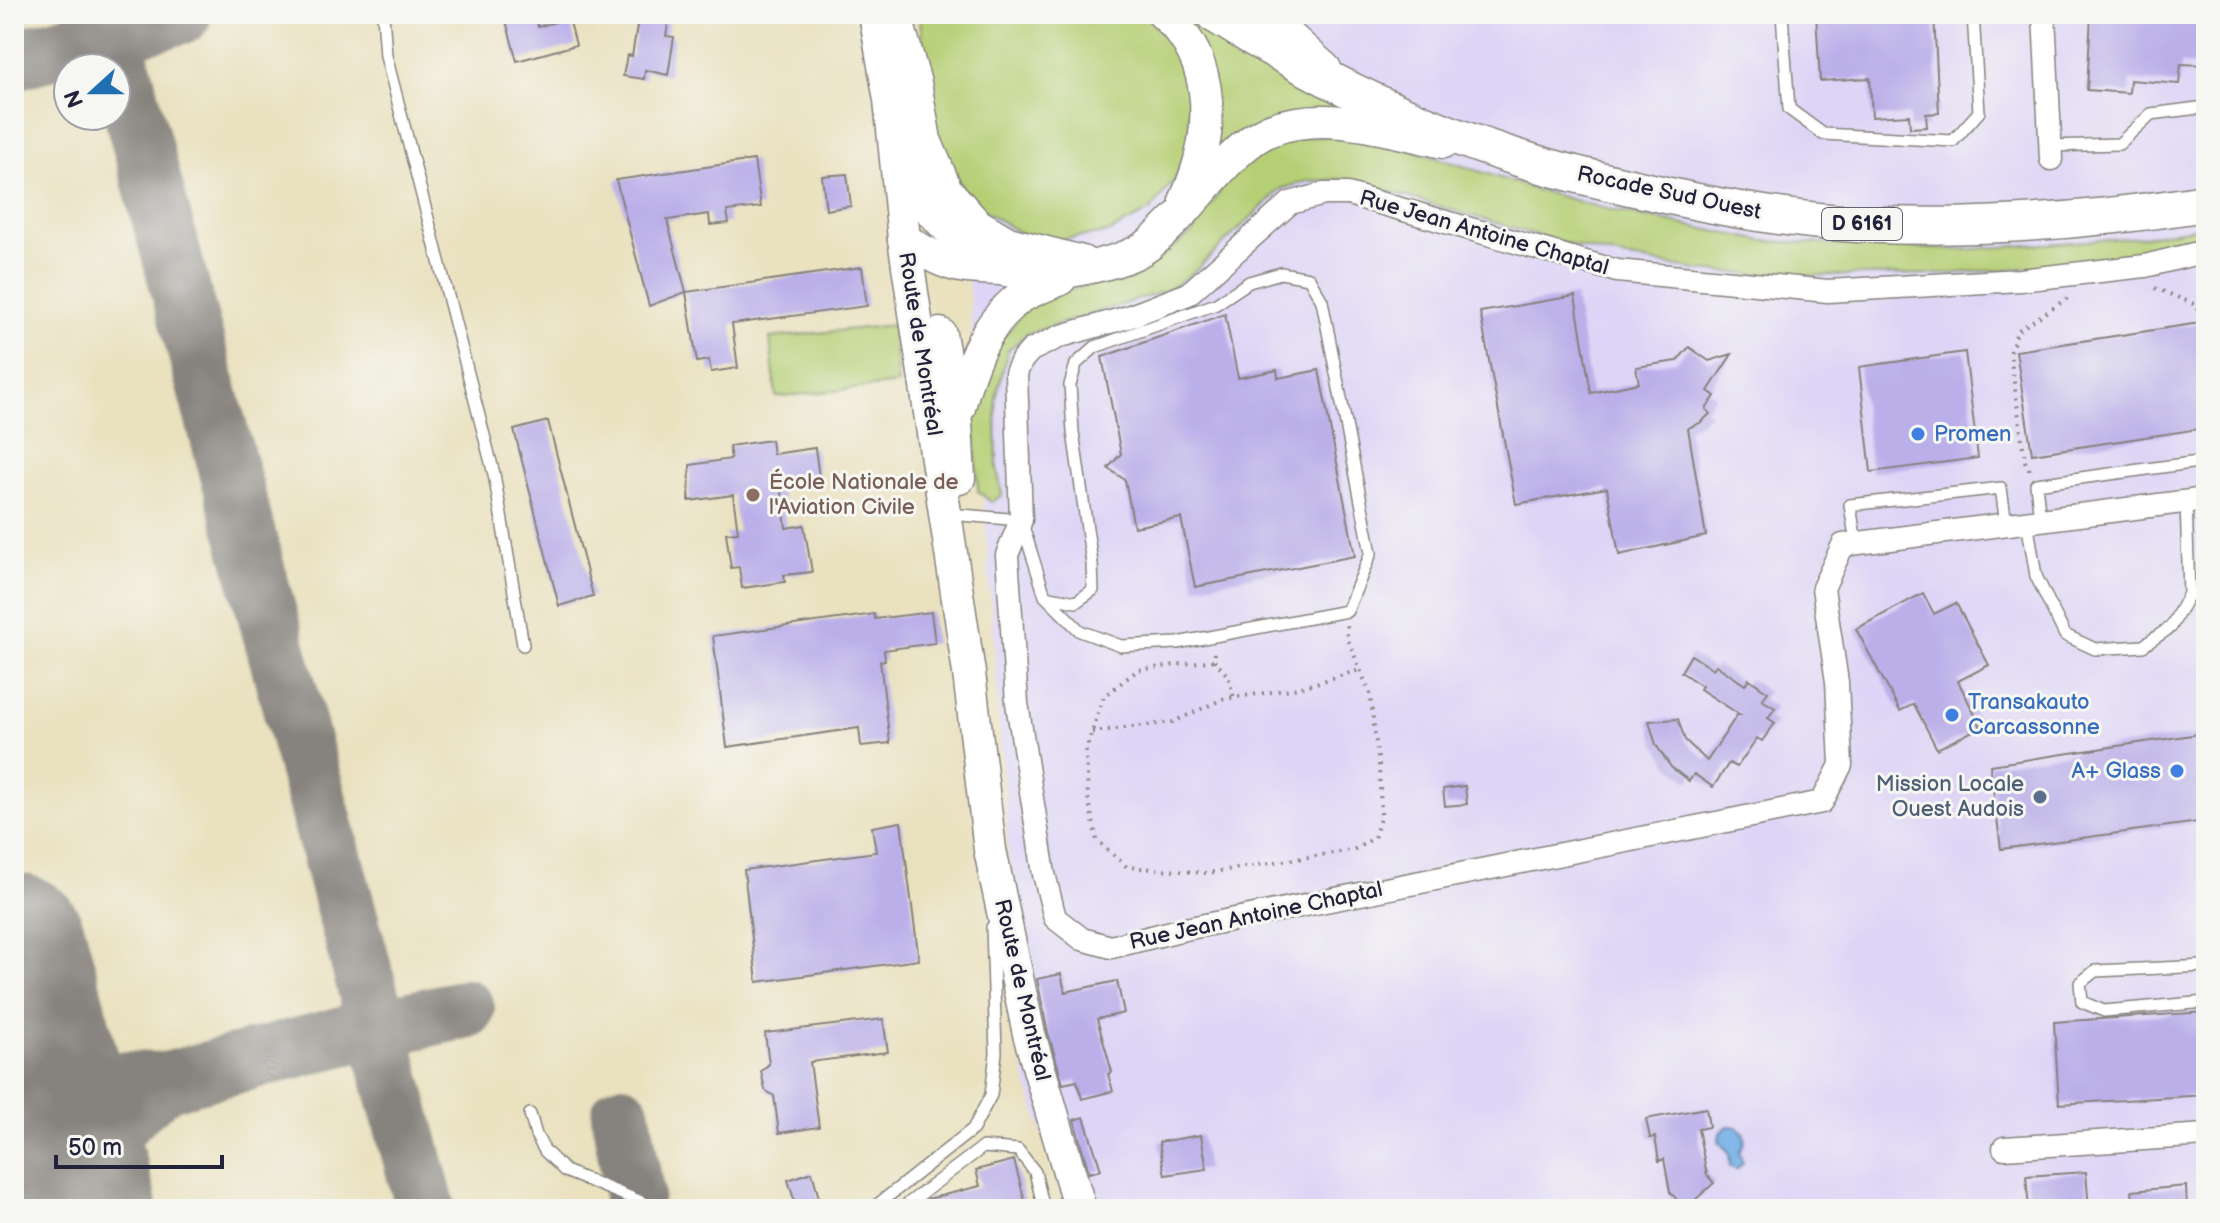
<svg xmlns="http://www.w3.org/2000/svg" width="2220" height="1223" font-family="'Balsamiq Sans',sans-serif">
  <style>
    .built { fill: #ded5f6 }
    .green { fill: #b5cf75; stroke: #6c7858; stroke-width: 2 }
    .water { fill: #75b1e7; stroke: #4c6a91; stroke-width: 2 }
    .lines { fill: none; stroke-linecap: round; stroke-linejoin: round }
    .taxiway { stroke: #86827d; stroke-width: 60 }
    .runway { stroke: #86827d; stroke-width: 148 }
    .building { fill: #baafe9 }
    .service-casing { stroke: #86827d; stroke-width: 14 }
    .minor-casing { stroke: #86827d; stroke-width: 25 }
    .secondary-casing { stroke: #86827d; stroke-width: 35 }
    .primary-casing { stroke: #86827d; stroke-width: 39 }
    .path { stroke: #86827d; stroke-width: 4; stroke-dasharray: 2 6; stroke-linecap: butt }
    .service { stroke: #fff; stroke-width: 11 }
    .minor { stroke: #fff; stroke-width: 22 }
    .secondary { stroke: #fff; stroke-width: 32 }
    .primary { stroke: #fff; stroke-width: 36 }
    .shop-dot { fill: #3f7fe0; stroke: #f6f6f2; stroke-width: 3 }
    .education-dot { fill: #8d6e63; stroke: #f6f6f2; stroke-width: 3 }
    .service-dot { fill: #5c6f8a; stroke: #f6f6f2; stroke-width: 3 }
    .labels { text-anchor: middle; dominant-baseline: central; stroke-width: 6; stroke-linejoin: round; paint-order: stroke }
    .shield { fill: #f6f6f2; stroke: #626272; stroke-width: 2 }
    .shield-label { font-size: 20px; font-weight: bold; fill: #22223b }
    .street-label { font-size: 22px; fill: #22223b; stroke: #f6f6f2 }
    .shop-label { font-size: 22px; fill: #366cbe; stroke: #f6f6f2; text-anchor: start }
    .education-label { font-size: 22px; fill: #785e54; stroke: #f6f6f2; text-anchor: start }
    .service-label { font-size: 22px; fill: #4e5e75; stroke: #f6f6f2; text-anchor: end }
  </style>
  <rect width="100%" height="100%" fill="#f6f6f2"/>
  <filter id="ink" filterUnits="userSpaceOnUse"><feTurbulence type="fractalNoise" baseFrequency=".0125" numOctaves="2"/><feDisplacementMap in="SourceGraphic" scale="16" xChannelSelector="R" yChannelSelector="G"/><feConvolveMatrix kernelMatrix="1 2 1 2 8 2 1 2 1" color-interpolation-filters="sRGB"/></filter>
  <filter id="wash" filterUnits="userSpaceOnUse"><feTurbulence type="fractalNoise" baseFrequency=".006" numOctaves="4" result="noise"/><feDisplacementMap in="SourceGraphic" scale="32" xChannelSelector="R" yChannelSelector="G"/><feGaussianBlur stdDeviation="1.8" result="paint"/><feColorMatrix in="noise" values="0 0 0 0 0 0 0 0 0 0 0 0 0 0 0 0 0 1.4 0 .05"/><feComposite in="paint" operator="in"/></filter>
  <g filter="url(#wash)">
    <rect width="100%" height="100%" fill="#eae1bf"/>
    <path class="built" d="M921,14H2206V1209H1066L1024,1074L963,203Z"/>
    <g class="green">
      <path d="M919,14H1145L1176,49L1188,95L1191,141L1176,178L1150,211L1108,233L1056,240H1031L972,203L945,160L935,132Z"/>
      <path d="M1182,14H1191L1358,104L1214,151Z"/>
      <path d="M1366,135L1534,189L1602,208L1763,241L1960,250L2140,237L2206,226V241L2054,266L1944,274L1779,276L1696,270L1622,257L1571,245L1347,179L1307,181L1281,189L1197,269L1168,290L1027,334L1008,350L996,398L997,468L1002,495L991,502L978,491L973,404L977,370L1027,307L1073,289L1137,271L1162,256L1192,233L1231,175L1280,138Z"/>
      <path d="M892,325L898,384L776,397L770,338Z"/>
    </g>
    <path class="water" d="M1728,1126L1737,1127C1748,1134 1746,1143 1739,1152L1743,1163L1737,1169L1730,1167L1729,1152L1719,1142L1720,1133Z"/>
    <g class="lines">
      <g class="taxiway">
        <path d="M107,14L426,1209"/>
        <path d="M14,60L182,14"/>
        <path d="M29,1003L49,1036L72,1062L94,1075L115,1081L166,1082L347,1035L465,1009"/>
        <path d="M621,1115L634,1192L632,1209"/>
        <path d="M92,1209C93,1142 116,1121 166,1082"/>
      </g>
      <path class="runway" d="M14,947L83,1209"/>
    </g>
    <g id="blocks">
      <g class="building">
        <path d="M504,14H534L538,27L569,18L576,45L517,61Z"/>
        <path d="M639,14H670L666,36L674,37L668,75L645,70L644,79L623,76L627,55L632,56Z"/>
        <path d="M1816,14H1934L1939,113L1926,114L1927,127L1910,128L1909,115L1872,117L1870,78L1820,81Z"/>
        <path d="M2091,14H2206V65L2181,64L2179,84L2130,80L2129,93L2087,90Z"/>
        <path d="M754,160L761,207L727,211L729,223L710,225L709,214L667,220L686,292L649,306L616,180Z"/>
        <path d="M847,174L851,206L826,210L822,176Z"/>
        <path d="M862,267L867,306L732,324L738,368L711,372L709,360L697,362L686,292Z"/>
        <path d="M1575,296L1591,393L1639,383L1636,367L1677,361L1689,347L1709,361L1732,354L1708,391L1715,396L1706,409L1710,414L1700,423L1688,428L1706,536L1619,555L1607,488L1516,504L1480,312Z"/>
        <path d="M1225,314L1238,378L1277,370L1278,378L1319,370L1355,556L1195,587L1181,518L1134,527L1125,480L1108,468L1121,454L1102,357Z"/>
        <path d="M2200,323L2206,365V428L2032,454L2016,351Z"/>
        <path d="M1965,352L1978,458L1871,472L1859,367Z"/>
        <path d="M548,421L593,596L559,606L514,430Z"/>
        <path d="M771,440L773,454L815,448L819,477L780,482L786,528L804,525L812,572L784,575L785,582L742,588L739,567L731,568L726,533L738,532L733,495L689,501L690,465L731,459L729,446Z"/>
        <path d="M1923,593L1934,614L1956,603L1989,665L1958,681L1981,727L1937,749L1914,704L1900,711L1856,629Z"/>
        <path d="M931,612L935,643L884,650L885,660L880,661L890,743L861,746L859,728L727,747L713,636L874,614L875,619Z"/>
        <path d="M1691,655L1713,669L1716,665L1745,685L1749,679L1768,692L1762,700L1775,708L1768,718L1775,723L1762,741L1757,738L1737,767L1729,763L1713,787L1694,774L1689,781L1671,767L1656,745L1649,721L1678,719L1685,740L1707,761L1737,715H1740L1700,689L1702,686L1681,672Z"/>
        <path d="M2206,733V821L2001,849L1990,765Z"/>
        <path d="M1465,786L1467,804L1445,806L1443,789Z"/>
        <path d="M901,822L919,960L757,982L744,870L876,852L872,827Z"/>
        <path d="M1061,974L1065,992L1117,981L1124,1013L1097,1019L1112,1072L1108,1074L1113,1091L1082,1099L1077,1081L1063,1084L1047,1029L1037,979Z"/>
        <path d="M2206,1012V1095L2059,1104L2054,1022Z"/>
        <path d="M883,1019L888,1052L810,1062L819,1127L779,1133L774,1096L765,1090L761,1071L769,1064L765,1033Z"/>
        <path d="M1706,1108L1709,1127L1698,1129L1707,1175L1714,1183L1685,1209L1670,1192L1664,1159L1659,1161L1655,1137L1650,1138L1646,1119Z"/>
        <path d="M1084,1117L1101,1170L1089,1173L1074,1120Z"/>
        <path d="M1201,1135L1207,1169L1165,1175L1159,1142Z"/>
        <path d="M1014,1160L1027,1209H915L928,1199L980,1186L976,1170Z"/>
        <path d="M812,1172L822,1209H797L788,1180Z"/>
        <path d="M2086,1172L2089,1209H2029L2026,1176Z"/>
        <path d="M2186,1186L2187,1209H2134L2132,1191Z"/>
      </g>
    </g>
  </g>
  <g filter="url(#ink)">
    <use href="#blocks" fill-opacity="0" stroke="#86827d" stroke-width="2"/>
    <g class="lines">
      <g class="service-casing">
        <g id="service">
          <path d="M383,14L386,56L494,474L523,645"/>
          <path d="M1782,14L1789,109L1823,134L1953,141L1979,112L1973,14"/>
          <path d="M2050,146L2119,144L2151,114L2206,107"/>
          <path d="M961,515L1021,520L1045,596L1080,631L1121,646L1177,643L1347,611L1371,553L1322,301L1309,278L1281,273L1249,282L1216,304L1095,347L1076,364L1070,385L1073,432L1092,563L1093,590L1076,602L1045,596"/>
          <path d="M2040,520L2036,484L2206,461"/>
          <path d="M2027,521L2036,576L2065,635L2095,649L2143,646L2171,627L2189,594L2186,501"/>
          <path d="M1856,543L1850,505L2001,488L2006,524"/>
          <path d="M2206,966L2095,971L2080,983L2082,1002L2104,1011L2206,1002"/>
          <path d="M530,1114L536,1135L545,1151L565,1171L659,1209"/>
          <path d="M872,1209L973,1129L991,1095L996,1053L992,927"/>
          <path d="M901,1209L983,1147L1018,1150L1035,1172L1044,1209"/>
        </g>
      </g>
      <g class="minor-casing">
        <g id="minor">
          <path d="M2044,14L2051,159"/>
          <path d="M2206,251L2145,266L2020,280L1828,291L1617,271L1348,194H1324L1290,203L1188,294L1128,317L1061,336L1031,350L1022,360L1016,373L1021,520L1007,555L1017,703L1044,874L1055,918L1082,939L1111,947L1180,930L1822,802L1841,765L1837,682L1823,588L1843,545L2206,499"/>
          <path d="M2004,1148L2206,1135"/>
        </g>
      </g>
      <g class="secondary-casing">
        <g id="secondary">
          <path d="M875,14L890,100L904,239L969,673L990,850L1029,1034L1080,1209"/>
          <path d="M1164,14C1219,63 1214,137 1186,199"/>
          <path d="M1264,14L1325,69"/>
          <path d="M897,21L915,83L925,140L946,190L976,224L1008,243L1082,262"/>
          <path d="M908,163L917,196L959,240L1001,267"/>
          <path d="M904,239C919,249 935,259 952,264C968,269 984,268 1000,269C1010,270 1020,274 1030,274C1060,275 1122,264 1147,246C1158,238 1168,227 1178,217C1204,191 1236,144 1270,130C1326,109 1387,130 1443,142"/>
          <path d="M940,334L956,423L959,478"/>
          <path d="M959,408C969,367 984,325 1019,298C1031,290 1047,285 1060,279"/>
        </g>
      </g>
      <g class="primary-casing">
        <path id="primary" d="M1214,14C1310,74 1416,127 1525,160C1565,173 1607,182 1648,191C1716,207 1786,220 1857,224C1974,230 2091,221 2206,203"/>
      </g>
      <g class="path">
        <path d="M2155,288L2194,304L2206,323"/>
        <path d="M2029,470L2025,461L2010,354L2017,331L2068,298"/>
        <path d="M1215,653L1214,660L1138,670L1104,696L1086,750L1088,798L1097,840L1127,867L1207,873L1353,850L1374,838L1381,815L1379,766L1370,694L1347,637V625"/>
        <path d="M1214,660L1228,676L1234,698"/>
        <path d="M1092,732L1173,722L1223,699L1299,688L1360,670"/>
      </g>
      <use href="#service" class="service"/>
      <use href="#minor" class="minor"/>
      <use href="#secondary" class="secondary"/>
      <use href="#primary" class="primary"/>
    </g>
  </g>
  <g class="shop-dot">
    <circle cx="1918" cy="434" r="8"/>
    <circle cx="1952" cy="715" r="8"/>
    <circle cx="2177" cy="771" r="8"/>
  </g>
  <circle class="education-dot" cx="753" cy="495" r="8"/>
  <circle class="service-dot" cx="2040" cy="797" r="8"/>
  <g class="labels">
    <rect class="shield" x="1822" y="208" width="80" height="32" rx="6"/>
    <g class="shield-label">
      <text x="1862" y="224">D 6161</text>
    </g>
    <g class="street-label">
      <text transform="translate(1669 193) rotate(12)">Rocade Sud Ouest</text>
      <text transform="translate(1484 233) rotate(16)">Rue Jean Antoine Chaptal</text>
      <text transform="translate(920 344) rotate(81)">Route de Montréal</text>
      <text transform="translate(1256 916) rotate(-12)">Rue Jean Antoine Chaptal</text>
      <text transform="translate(1022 990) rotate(77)">Route de Montréal</text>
    </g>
    <g class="shop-label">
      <text x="1934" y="434">Promen</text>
      <text x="1968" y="702">Transakauto<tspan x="1968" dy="25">Carcassonne</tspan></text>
      <text x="2161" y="771" text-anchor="end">A+ Glass</text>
    </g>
    <g class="education-label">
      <text x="769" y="482">École Nationale de<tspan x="769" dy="25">l'Aviation Civile</tspan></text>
    </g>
    <g class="service-label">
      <text x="2024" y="784">Mission Locale<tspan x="2024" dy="25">Ouest Audois</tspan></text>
    </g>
  </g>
  <rect width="2220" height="1223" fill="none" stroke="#f6f6f2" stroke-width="48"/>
  <g transform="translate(92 92) rotate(249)"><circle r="38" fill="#f6f6f2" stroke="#a1a1a9" stroke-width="2"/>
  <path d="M0-6L14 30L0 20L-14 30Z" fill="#1f6fb2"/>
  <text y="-12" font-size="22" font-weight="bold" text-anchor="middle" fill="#22223b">N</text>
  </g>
  <path d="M56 1155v12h166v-12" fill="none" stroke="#22223b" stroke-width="4"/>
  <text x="68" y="1155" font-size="24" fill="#22223b" stroke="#f6f6f2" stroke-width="6" paint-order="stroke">50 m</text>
</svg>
